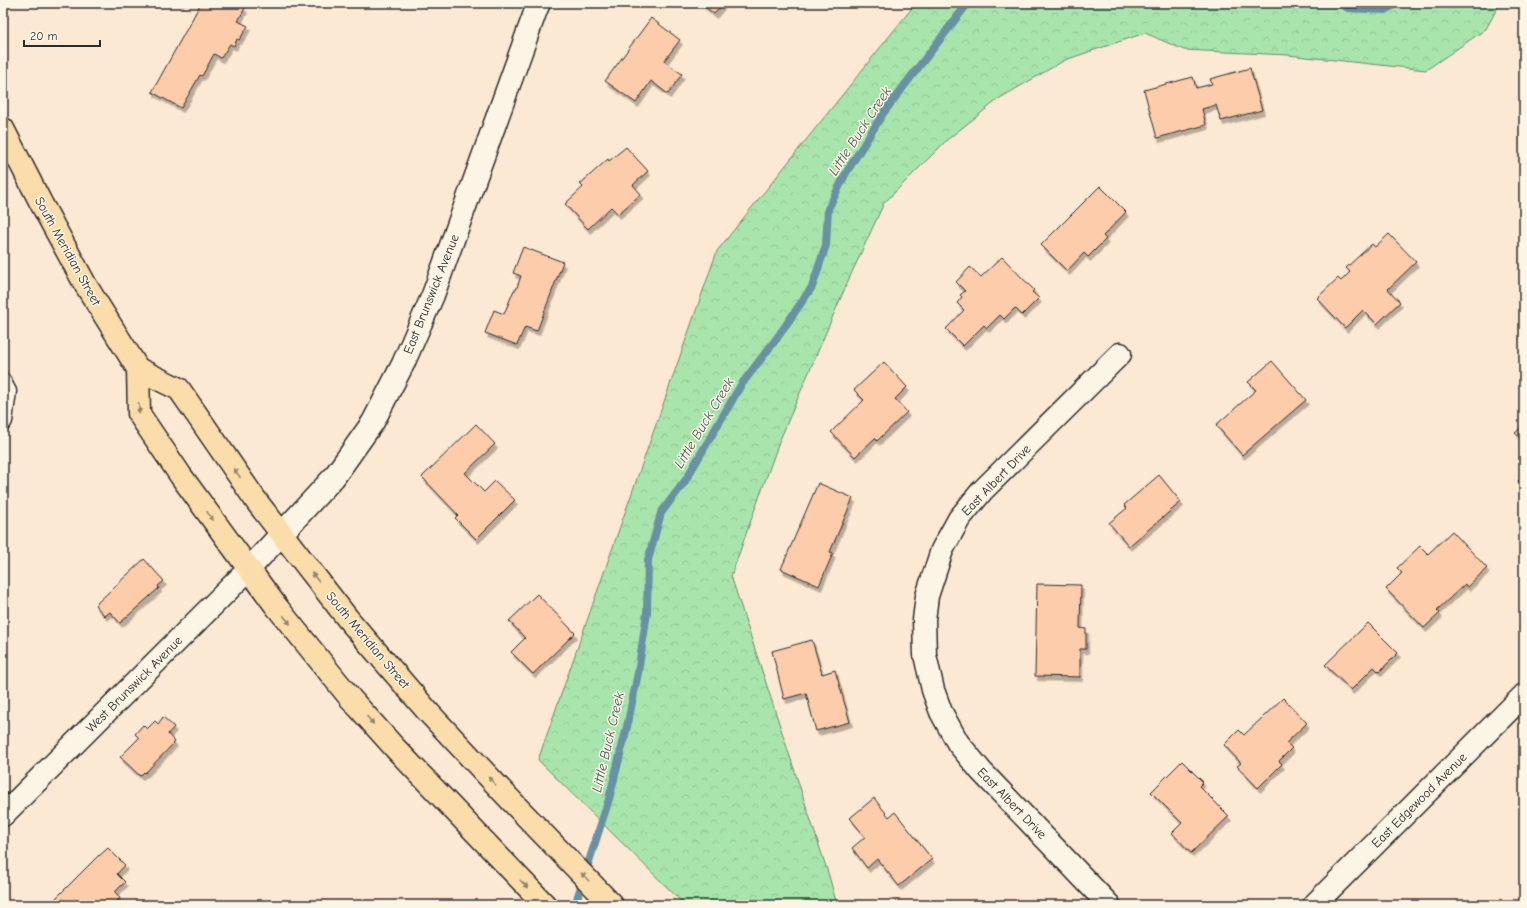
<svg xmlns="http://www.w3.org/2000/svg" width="1527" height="908" font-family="'Comic Neue',sans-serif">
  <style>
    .forest { fill: url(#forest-crowns); stroke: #6a886c }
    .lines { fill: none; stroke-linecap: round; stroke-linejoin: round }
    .stream { stroke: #6892a3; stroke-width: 8 }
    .building { fill: #fcccab; stroke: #2b2b2b; filter: url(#shadow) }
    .lane-casing { stroke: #2b2b2b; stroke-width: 17 }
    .street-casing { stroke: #2b2b2b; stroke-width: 25 }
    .secondary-casing { stroke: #2b2b2b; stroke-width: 25 }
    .primary-casing { stroke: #2b2b2b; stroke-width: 25 }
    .lane { stroke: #fcf5e5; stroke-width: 14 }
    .street { stroke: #fcf5e5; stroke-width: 22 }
    .secondary { stroke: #fcf5e5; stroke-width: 22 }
    .primary { stroke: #faddab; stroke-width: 22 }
    .oneway { fill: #92846b }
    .labels { text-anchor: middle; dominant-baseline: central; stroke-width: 3; stroke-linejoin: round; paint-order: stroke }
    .street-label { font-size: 13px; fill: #2b2b2b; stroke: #fcf5e5 }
    .water-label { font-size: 14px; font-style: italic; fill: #44565d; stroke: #fcf5e5 }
  </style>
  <defs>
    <pattern id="forest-crowns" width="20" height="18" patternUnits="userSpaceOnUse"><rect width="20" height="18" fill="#a8e5ac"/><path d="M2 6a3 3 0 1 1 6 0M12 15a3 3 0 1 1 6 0" fill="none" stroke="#91c594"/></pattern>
    <filter id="shadow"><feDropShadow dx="2.5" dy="4.5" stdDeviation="0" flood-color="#0004"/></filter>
  </defs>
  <rect width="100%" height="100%" fill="#fce9d4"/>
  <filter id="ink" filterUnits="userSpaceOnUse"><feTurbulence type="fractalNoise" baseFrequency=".025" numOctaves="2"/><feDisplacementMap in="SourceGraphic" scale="8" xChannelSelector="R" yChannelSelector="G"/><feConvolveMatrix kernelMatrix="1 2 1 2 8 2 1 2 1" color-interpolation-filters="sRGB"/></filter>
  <g filter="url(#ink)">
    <path class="forest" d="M916,3H1500L1486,29L1426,70L1288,55L1184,50L1145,33L1065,60L1000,98L948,139L884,203L848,281L779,442L731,576L829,876L837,905H685L538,760L717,251Z"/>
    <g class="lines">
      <g class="stream">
        <path d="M1340,3L1348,8L1385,10L1397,3"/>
        <path d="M575,905L609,799L627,727L638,673L647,613L648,560L661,513L685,481L741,385L777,338L812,287L826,245L828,209L846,173L884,112L968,3"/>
      </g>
    </g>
    <g class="building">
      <path d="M201,3H236L245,8L238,21L248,26L239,40L237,39L234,46L230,44L221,58L214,54L202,76L200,75L181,108L152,92Z"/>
      <path d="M701,3H724L714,14Z"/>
      <path d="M651,18L680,40L664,61L682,74L668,94L651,81L636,103L605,81Z"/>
      <path d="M1250,68L1262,110L1221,121L1216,105L1202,109L1206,125L1157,138L1144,90L1193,77L1196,88L1212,84L1210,79Z"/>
      <path d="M626,147L648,171L633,185L641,194L618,214L611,207L588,229L565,204L583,187L580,184L608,159L609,161Z"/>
      <path d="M1100,186L1126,212L1103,236L1106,239L1088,257L1084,253L1067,271L1041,245Z"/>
      <path d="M1389,234L1416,262L1388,289L1400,302L1377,324L1363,310L1345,328L1317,298L1338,278L1341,281L1350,272L1346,268L1372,244L1375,247Z"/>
      <path d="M523,247L563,262L537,331L525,327L517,345L485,333L494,310L504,314L514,290H516L521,276L513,273Z"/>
      <path d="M1002,257L1034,290L1032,292L1039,298L1022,315L1015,308L1004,319L1000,315L987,328L984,325L963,346L946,329L964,310L957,303L962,297L960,295L965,291L956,282L970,267L981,277Z"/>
      <path d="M1272,361L1306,400L1242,455L1216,425L1256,390L1248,382Z"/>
      <path d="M884,362L907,387L895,399L907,412L877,441L875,438L855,457L831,432L864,400L854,390Z"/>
      <path d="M476,424L495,444L465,473L484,492L495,481L515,500L476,539L455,518L458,515L422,477Z"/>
      <path d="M1524,425V442L1515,433Z"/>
      <path d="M1524,472V488L1518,481L1521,478L1519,476Z"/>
      <path d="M1159,475L1181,502L1129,546L1109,523L1127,508L1124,505Z"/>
      <path d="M818,483L853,498L830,552L833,553L819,586L781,569Z"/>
      <path d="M1452,531L1487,568L1467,587L1465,584L1437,610L1440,613L1424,628L1386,589L1402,573L1397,568L1420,546L1428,554Z"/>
      <path d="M144,559L164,581L158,586L159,588L120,623L110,612L105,616L95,605Z"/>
      <path d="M1037,584L1081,585L1080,628L1086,629V649H1080V677L1035,676Z"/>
      <path d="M537,594L575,633L533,674L511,652L525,638L509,621Z"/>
      <path d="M1368,623L1398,653L1379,672L1374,667L1351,690L1325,665Z"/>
      <path d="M812,640L822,674L835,670L850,722L816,731L806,693L784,699L772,651Z"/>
      <path d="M1283,698L1307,723L1286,743L1292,748L1279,761L1282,764L1258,788L1237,766L1241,763L1224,745L1239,730L1244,735Z"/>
      <path d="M163,717L174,727L168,734L175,742L145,773L144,772L140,776L120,757L139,738L135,734L143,725L147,729L155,721L158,724Z"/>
      <path d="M1182,761L1203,782L1199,786L1229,816L1191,853L1172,833L1182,823L1151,792Z"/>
      <path d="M874,798L889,817L895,812L932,859L899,886L877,859L867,868L852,848L865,837L850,818Z"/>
      <path d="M108,848L125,865L117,874L125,882L115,892L120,898L114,905H105L103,903L101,905H58L54,900L99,855V856Z"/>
    </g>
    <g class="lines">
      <g class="lane-casing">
        <path id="lane" d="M3,380L9,391L5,421L3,424"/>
      </g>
      <g class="street-casing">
        <g id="street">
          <path d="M3,815L249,569L334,477L373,422L403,364L433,295L536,10L539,3"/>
          <path d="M1109,905L981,771L958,743L941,712L933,690L925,655L924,620L927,596L942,550L959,519L982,491L1120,354"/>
        </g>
      </g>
      <g class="secondary-casing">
        <path id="secondary" d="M1314,905L1524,695"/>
      </g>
      <g class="primary-casing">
        <g id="primary">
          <path d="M3,129L41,203L85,284L138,369L139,414L181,476L276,606L351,699L395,748L545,905"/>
          <path d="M138,369L179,389L257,502L348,619L429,713L519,809L612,905"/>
        </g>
      </g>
      <use href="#lane" class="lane"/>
      <use href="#street" class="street"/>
      <use href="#secondary" class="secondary"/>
      <use href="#primary" class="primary"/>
    </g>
    <defs><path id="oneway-solid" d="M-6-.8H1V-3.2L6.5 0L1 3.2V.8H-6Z"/></defs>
    <g class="oneway">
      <use href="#oneway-solid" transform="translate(139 408) rotate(85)"/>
      <use href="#oneway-solid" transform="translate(237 473) rotate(-125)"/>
      <use href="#oneway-solid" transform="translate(210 516) rotate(55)"/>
      <use href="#oneway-solid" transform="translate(315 577) rotate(-128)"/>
      <use href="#oneway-solid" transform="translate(287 620) rotate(52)"/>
      <use href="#oneway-solid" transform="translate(370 720) rotate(49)"/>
      <use href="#oneway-solid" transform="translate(492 781) rotate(-133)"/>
      <use href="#oneway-solid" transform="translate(585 877) rotate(-134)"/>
      <use href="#oneway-solid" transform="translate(524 884) rotate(45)"/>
    </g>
  </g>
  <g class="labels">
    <g class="street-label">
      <text transform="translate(68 251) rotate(61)">South Meridian Street</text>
      <text transform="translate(431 294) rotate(-68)">East Brunswick Avenue</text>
      <text transform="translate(996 480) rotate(-46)">East Albert Drive</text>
      <text transform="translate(368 640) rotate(50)">South Meridian Street</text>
      <text transform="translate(134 684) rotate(-45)">West Brunswick Avenue</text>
      <text transform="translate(1419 800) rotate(-45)">East Edgewood Avenue</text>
      <text transform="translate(1012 803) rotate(46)">East Albert Drive</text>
    </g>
    <g class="water-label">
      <text transform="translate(860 131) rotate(-57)">Little Buck Creek</text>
      <text transform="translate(704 423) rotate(-59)">Little Buck Creek</text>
      <text transform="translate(608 742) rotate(-77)">Little Buck Creek</text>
    </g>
  </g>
  <rect width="1527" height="908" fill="none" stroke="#fcf5e5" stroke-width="16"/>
  <rect x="8" y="8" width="1511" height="892" fill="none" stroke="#2b2b2b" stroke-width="1.5" filter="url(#ink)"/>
  <path d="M24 40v6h76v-6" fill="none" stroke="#2b2b2b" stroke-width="2"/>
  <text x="30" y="40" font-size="12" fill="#2b2b2b" stroke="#fcf5e5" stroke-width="3" paint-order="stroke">20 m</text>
</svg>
